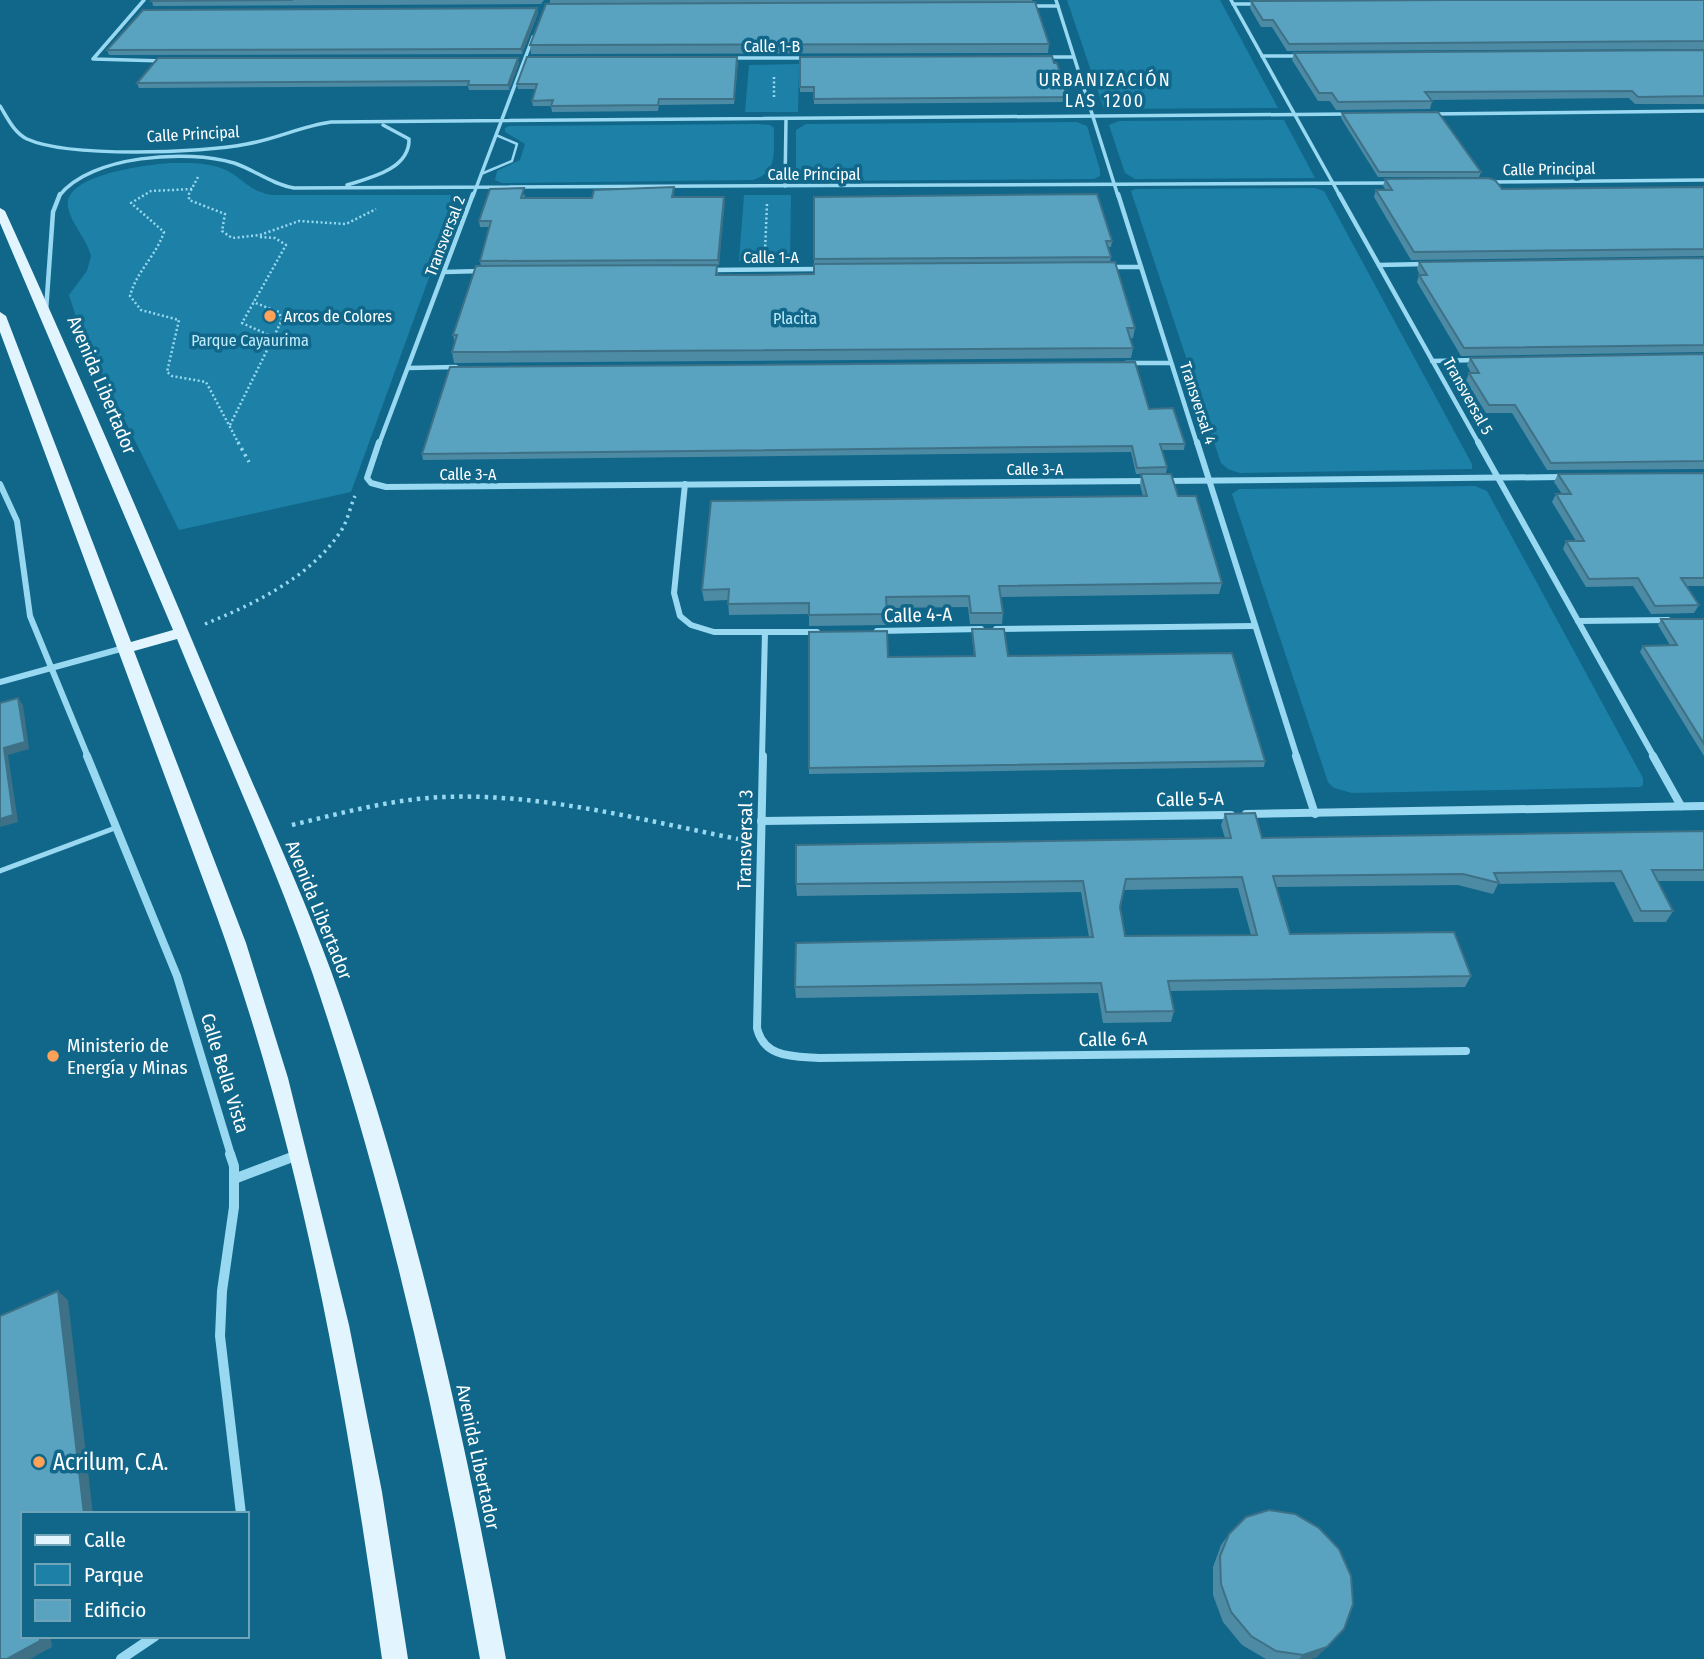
<svg xmlns="http://www.w3.org/2000/svg" width="1704" height="1659" font-family="'Fira Sans Condensed',sans-serif">
  <style>
    .green { fill: #1c80a7 }
    .lines { fill: none; stroke-linecap: round; stroke-linejoin: round }
    .path-far2 { stroke: #98d8f1; stroke-width: 2.5; stroke-dasharray: 2 2.5; stroke-linecap: butt }
    .path-far1 { stroke: #98d8f1; stroke-width: 3.5; stroke-dasharray: 2.5 4.5; stroke-linecap: butt }
    .path { stroke: #98d8f1; stroke-width: 4.5; stroke-dasharray: 3.5 5; stroke-linecap: butt }
    .service-far1 { stroke: #98d8f1; stroke-width: 2.5 }
    .service { stroke: #98d8f1; stroke-width: 5 }
    .minor-far4 { stroke: #98d8f1; stroke-width: 3.5 }
    .minor-far3 { stroke: #98d8f1; stroke-width: 4.5 }
    .minor-far2 { stroke: #98d8f1; stroke-width: 6 }
    .minor-far1 { stroke: #98d8f1; stroke-width: 8 }
    .minor { stroke: #98d8f1; stroke-width: 10 }
    .primary { fill: #e2f5ff; fill-rule: evenodd }
    .wall { fill: #4d8ba5; fill-rule: evenodd }
    .shaded-wall { fill: #3e7186 }
    .building { fill: #59a2c0; stroke: #3e7186; stroke-width: 2; fill-rule: evenodd }
    .poi-dot { fill: #ffa258; stroke: #11678a; stroke-width: 2.5 }
    .labels { text-anchor: middle; dominant-baseline: central; stroke-width: 7; stroke-linejoin: round; paint-order: stroke }
    .far-street-label { font-size: 16px; fill: #fff; stroke: #11678a }
    .far-poi-label { font-size: 16px; fill: #fff; stroke: #11678a; text-anchor: start }
    .far-park-label { font-size: 16px; fill: #beebfc; stroke: #11678a }
    .far-neighbourhood-label { font-size: 18px; letter-spacing: 2px; fill: #fff; stroke: #11678a }
    .street-label { font-size: 19px; fill: #fff; stroke: #11678a }
    .poi-label { font-size: 19px; fill: #fff; stroke: #11678a; text-anchor: start }
    .near-poi-label { font-size: 23px; fill: #fff; stroke: #11678a; text-anchor: start }
  </style>
  <rect width="100%" height="100%" fill="#11678a"/>
  <g class="green">
    <path d="M1067,0H1220L1278,108L1104,109Z"/>
    <path d="M799,64L798,112H745L749,65Z"/>
    <path d="M1284,120L1315,178L1135,179L1125,173L1109,125L1119,121Z"/>
    <path d="M1077,122L1087,126L1100,170V176L1094,179L808,181L796,177V130L806,124Z"/>
    <path d="M758,124L770,125L774,128C773,151 779,172 753,180L502,183L495,180L497,171L520,160L525,144L505,132V128L509,126Z"/>
    <path d="M172,163C192,163 215,162 233,174C247,184 254,192 272,195H450L458,198L351,492L179,530L80,329L69,295L87,271L91,256C87,239 71,224 68,207C62,174 152,164 172,163Z"/>
    <path d="M1315,188L1324,191L1472,464V469L1240,473L1228,469L1221,463L1131,191L1135,189Z"/>
    <path d="M744,195H791L790,261H739Z"/>
    <path d="M1475,486L1487,491L1643,778V785L1640,787L1352,793L1334,788L1328,782L1232,494L1239,489H1245Z"/>
  </g>
  <g class="lines">
    <g class="path-far2">
      <path d="M774,77V99"/>
      <path d="M198,177L189,194V200L225,214L222,231L232,238L260,235L299,221L346,224L376,209"/>
      <path d="M192,189L151,191L131,203L164,232C156,256 136,272 130,296L141,310L179,320L167,372L172,376L206,382L239,444"/>
      <path d="M260,237L275,238L286,245L242,323L273,337"/>
      <path d="M765,251L767,204"/>
      <path d="M230,425L282,320L279,312L253,302"/>
    </g>
    <g class="path-far1">
      <path d="M238,442L249,462"/>
      <path d="M205,624C254,604 311,577 341,531C348,520 350,507 355,496"/>
    </g>
    <path class="path" d="M292,825C342,813 392,799 444,797C543,793 641,820 738,839"/>
    <path class="service-far1" d="M481,174L512,161L517,144L496,135"/>
    <path class="service" d="M0,871L115,828"/>
    <g class="minor-far4">
      <path d="M144,0L93,59L164,61"/>
      <path d="M1056,0L1118,196"/>
      <path d="M1231,0L1340,196"/>
      <path d="M1233,4H1259"/>
      <path d="M1027,6H1058"/>
      <path d="M1262,56H1303"/>
      <path d="M1043,57H1073"/>
      <path d="M728,58H808"/>
      <path d="M0,106C7,117 14,133 27,139C69,158 201,153 247,144C276,139 302,126 331,122L1351,114"/>
      <path d="M1429,114L1704,111"/>
      <path d="M1489,182L1704,180"/>
      <path d="M347,185C370,178 410,169 409,139L383,125"/>
      <path d="M785,186L786,119"/>
      <path d="M59,196C90,155 188,149 234,163C255,170 271,184 294,188L1393,183"/>
      <path d="M473,196L533,37"/>
    </g>
    <g class="minor-far3">
      <path d="M1118,194L1197,444"/>
      <path d="M1339,194L1479,444"/>
      <path d="M1379,265L1427,264"/>
      <path d="M1110,267H1141"/>
      <path d="M711,270L822,269"/>
      <path d="M444,272L482,271"/>
      <path d="M46,311L53,212L60,194"/>
      <path d="M1432,361L1477,360"/>
      <path d="M1126,363H1171"/>
      <path d="M408,368L456,367"/>
      <path d="M379,444L473,194"/>
    </g>
    <g class="minor-far2">
      <path d="M379,442L367,478L371,483L386,487L1147,481"/>
      <path d="M1197,442L1297,757"/>
      <path d="M1478,442L1654,757"/>
      <path d="M1166,481L1563,477"/>
      <path d="M0,484L17,521L30,616L88,757"/>
      <path d="M685,484L674,593L680,616L691,625L714,632H817"/>
      <path d="M1578,621L1668,620"/>
      <path d="M996,629L1255,626"/>
      <path d="M877,631L981,629"/>
      <path d="M0,682L124,648"/>
      <path d="M762,757L765,632"/>
    </g>
    <g class="minor-far1">
      <path d="M87,756L177,976L231,1155"/>
      <path d="M763,756L757,1028C764,1058 793,1056 819,1058L1466,1051"/>
      <path d="M1296,756L1315,814"/>
      <path d="M1653,756L1681,806"/>
      <path d="M1246,814L1704,806"/>
      <path d="M761,821L1231,815"/>
    </g>
    <g class="minor">
      <path d="M230,1154L234,1166V1207L222,1291L220,1336L241,1514"/>
      <path d="M234,1179L295,1156"/>
      <path d="M121,1659L155,1636"/>
    </g>
    <path class="primary" d="M0,208L5,211C81,377 153,546 223,714C259,800 299,884 331,971C411,1194 463,1426 506,1659H480C439,1426 388,1196 312,972C273,859 222,750 177,639L134,651L246,943L288,1078L349,1325L382,1492L408,1659H382C347,1409 303,1155 217,917L0,332V312L6,316L131,642L173,630L0,223Z"/>
  </g>
  <g class="wall">
    <path d="M152,0H544L541,4L153,6Z"/>
    <path d="M550,0H1032V2L550,4Z"/>
    <path d="M1704,0V49L1287,51L1272,27H1261L1250,8L1251,1Z"/>
    <path d="M537,8L538,13L522,54L109,55L107,50Z"/>
    <path d="M1049,44L1048,53L531,54L530,45Z"/>
    <path d="M1704,50V104H1635L1629,98L1431,100L1432,101L1430,109L1336,110L1330,101H1318L1292,60L1294,53Z"/>
    <path d="M800,57L1067,97L1066,102L814,104V92H800Z"/>
    <path d="M738,62L734,104L659,105L658,111L552,112L551,106H533L532,101L536,89H518L517,84Z"/>
    <path d="M519,63L509,90H469L468,86L139,88L137,83Z"/>
    <path d="M1342,113L1481,172L1479,177H1378L1341,118Z"/>
    <path d="M1385,179L1502,189L1704,187V256L1411,260L1374,197L1376,190H1386L1383,186Z"/>
    <path d="M674,193L673,197H724L719,265H717L718,275L814,274V197L1112,241L1111,247H1108L1111,257L1110,262L1135,328L1133,338H1130L1133,348L1131,358L454,363L452,352L455,343L453,335L481,266L480,261L489,227H480L479,221L525,194L524,198H592Z"/>
    <path d="M1704,258V352L1461,356L1417,282L1419,275H1420L1417,269L1419,262Z"/>
    <path d="M1704,354V469L1547,470L1512,413H1486L1466,381L1469,373H1471L1467,365L1470,358Z"/>
    <path d="M1149,409L1185,444L1184,450H1162L1167,467L1166,473L1136,474L1131,452L423,460L422,454Z"/>
    <path d="M1704,473V586H1686L1699,605L1694,613L1651,614L1633,586L1586,587L1563,549L1566,541H1576L1552,502L1556,494H1562L1554,482L1558,474Z"/>
    <path d="M1141,474L1178,496L1222,583L1219,594L1001,597L1003,613L1002,624H970L968,607L886,608V625L809,626V614L729,615L728,600L704,601L702,590L1143,496L1140,485Z"/>
    <path d="M1661,619H1704V756L1640,652L1643,646L1670,645L1658,625Z"/>
    <path d="M972,629L1008,656L1265,761L1264,767L809,774V632L888,657L974,656L972,635Z"/>
    <path d="M1225,814L1262,838L1704,831V881H1658L1673,911L1666,922H1634L1614,882L1498,884L1493,894L1458,885L1276,887L1290,934L1471,976L1465,987L1170,991L1174,1011L1171,1022L1103,1023L1098,993L796,998L795,987L1089,937L1081,892L797,896L796,884L1225,838L1221,825ZM1238,888L1251,935L1125,936L1120,907L1124,890Z"/>
    <path d="M1229,1534L1317,1657L1310,1659H1266L1242,1645L1223,1622L1213,1595V1567L1221,1545Z"/>
  </g>
  <g class="shaded-wall">
    <path d="M537,8L538,13L522,54L521,49Z"/>
    <path d="M518,58L519,63L509,90L508,85Z"/>
    <path d="M724,197L725,202L719,265L718,260Z"/>
    <path d="M18,698L23,705L29,749L8,755L18,822L0,827L4,748Z"/>
    <path d="M58,1291L68,1300L93,1514H84Z"/>
    <path d="M40,1636H56L51,1639L52,1647L30,1659H7Z"/>
    <path d="M1327,1647L1317,1657L1310,1659H1299L1303,1655Z"/>
  </g>
  <g class="building">
    <path d="M152,0H293L151,1Z"/>
    <path d="M1446,0H1704V41L1289,44L1273,20H1263L1251,1Z"/>
    <path d="M1035,2L1049,44L530,45L546,4Z"/>
    <path d="M537,8L521,49L107,50L143,10Z"/>
    <path d="M1704,50V96L1638,97L1632,91L1425,92L1432,101L1338,102L1332,93H1319L1294,53Z"/>
    <path d="M1052,56L1054,63H1057L1067,97L814,99V87H800V57Z"/>
    <path d="M527,57H737L734,99H659L658,105L551,106L553,100L532,101L537,84H517Z"/>
    <path d="M158,58H518L508,85H468L469,81L137,83Z"/>
    <path d="M1438,112L1481,172H1379L1342,113Z"/>
    <path d="M1488,178L1495,180L1502,189L1704,187V249L1414,252L1376,190H1392L1385,179Z"/>
    <path d="M674,187L672,197H724L718,260L480,261L491,221H479L490,189L524,188L521,198H592L594,190Z"/>
    <path d="M1097,194L1112,241H1106L1111,257L814,259V197Z"/>
    <path d="M1704,258V345L1464,348L1419,275H1427L1419,262Z"/>
    <path d="M1115,262L1135,328H1127L1133,348L452,352L457,335H453L476,266L717,265L716,275H761L814,274V264Z"/>
    <path d="M1704,354V461L1551,463L1515,405H1489L1469,373H1479L1470,358Z"/>
    <path d="M1135,362L1149,409L1173,408L1185,444H1160L1167,467L1137,468L1132,446L422,454L450,367Z"/>
    <path d="M1704,473V578H1681L1699,605L1655,606L1638,578L1589,579L1566,541H1584L1556,494H1571L1558,474Z"/>
    <path d="M1141,474H1171L1178,496H1196L1222,583L999,586L1003,613H971L969,596L886,597L887,614L809,615V603L728,604L729,589L702,590L711,501L1147,496Z"/>
    <path d="M1661,619H1704V744L1643,646L1677,645Z"/>
    <path d="M972,629H1004L1008,656L1232,653L1265,761L809,768V632L887,631L888,657L975,656Z"/>
    <path d="M18,698L25,742L4,748L13,815L0,819V703Z"/>
    <path d="M1255,813L1262,838L1704,831V870H1652L1673,911H1641L1621,871L1494,873L1499,883L1463,874L1273,876L1290,934L1454,932L1471,976L1168,981L1174,1011L1106,1012L1101,983L795,987L796,943L1093,937L1083,881L796,884V845L1231,838L1225,814ZM1242,877L1257,935L1125,936L1120,907L1126,879Z"/>
    <path d="M58,1291L84,1514H23V1636H40V1641L7,1659H0V1316Z"/>
    <path d="M1269,1510L1295,1514L1319,1528L1339,1549L1351,1576L1353,1604L1344,1629L1327,1647L1303,1655L1276,1651L1251,1636L1231,1612L1221,1584L1220,1556L1229,1534L1246,1517Z"/>
  </g>
  <g class="poi-dot">
    <circle cx="270" cy="316" r="7"/>
    <circle cx="53" cy="1056" r="7"/>
    <circle cx="39" cy="1462" r="7"/>
  </g>
  <g class="labels">
    <g class="far-street-label">
      <text x="772" y="46">Calle 1-B</text>
      <text transform="translate(193 134) rotate(-3)">Calle Principal</text>
      <text transform="translate(1549 169) rotate(-1)">Calle Principal</text>
      <text x="814" y="174">Calle Principal</text>
      <text transform="translate(445 236) rotate(-69)">Transversal 2</text>
      <text x="771" y="257">Calle 1-A</text>
      <text transform="translate(1468 396) rotate(61)">Transversal 5</text>
      <text transform="translate(1198 403) rotate(72)">Transversal 4</text>
      <text x="1035" y="469">Calle 3-A</text>
      <text x="468" y="474">Calle 3-A</text>
    </g>
    <g class="far-poi-label">
      <text x="284" y="316">Arcos de Colores</text>
    </g>
    <g class="far-park-label">
      <text x="795" y="318">Placita</text>
      <text x="250" y="340">Parque Cayaurima</text>
    </g>
    <g class="far-neighbourhood-label">
      <text x="1105" y="80">URBANIZACIÓN<tspan x="1105" dy="21">LAS 1200</tspan></text>
    </g>
    <g class="street-label">
      <text transform="translate(102 385) rotate(67)">Avenida Libertador</text>
      <text transform="translate(918 615) rotate(-1)">Calle 4-A</text>
      <text transform="translate(1190 799) rotate(-1)">Calle 5-A</text>
      <text transform="translate(745 840) rotate(-89)">Transversal 3</text>
      <text transform="translate(319 910) rotate(68)">Avenida Libertador</text>
      <text transform="translate(1113 1039) rotate(-1)">Calle 6-A</text>
      <text transform="translate(225 1073) rotate(73)">Calle Bella Vista</text>
      <text transform="translate(478 1457) rotate(78)">Avenida Libertador</text>
    </g>
    <g class="poi-label">
      <text x="67" y="1045">Ministerio de<tspan x="67" dy="22">Energía y Minas</tspan></text>
    </g>
    <g class="near-poi-label">
      <text x="53" y="1462">Acrilum, C.A.</text>
    </g>
  </g>
  <rect x="21" y="1512" width="228" height="126" fill="#11678a" stroke="#70a4b9" stroke-width="2"/>
  <rect x="35" y="1535" width="35" height="10" fill="#e2f5ff" stroke="#70a4b9" stroke-width="2"/>
  <text x="84" y="1547" font-size="21" fill="#ffffff">Calle</text>
  <rect x="35" y="1564" width="35" height="21" fill="#1c80a7" stroke="#70a4b9" stroke-width="2"/>
  <text x="84" y="1582" font-size="21" fill="#ffffff">Parque</text>
  <rect x="35" y="1600" width="35" height="21" fill="#59a2c0" stroke="#70a4b9" stroke-width="2"/>
  <text x="84" y="1617" font-size="21" fill="#ffffff">Edificio</text>
</svg>
